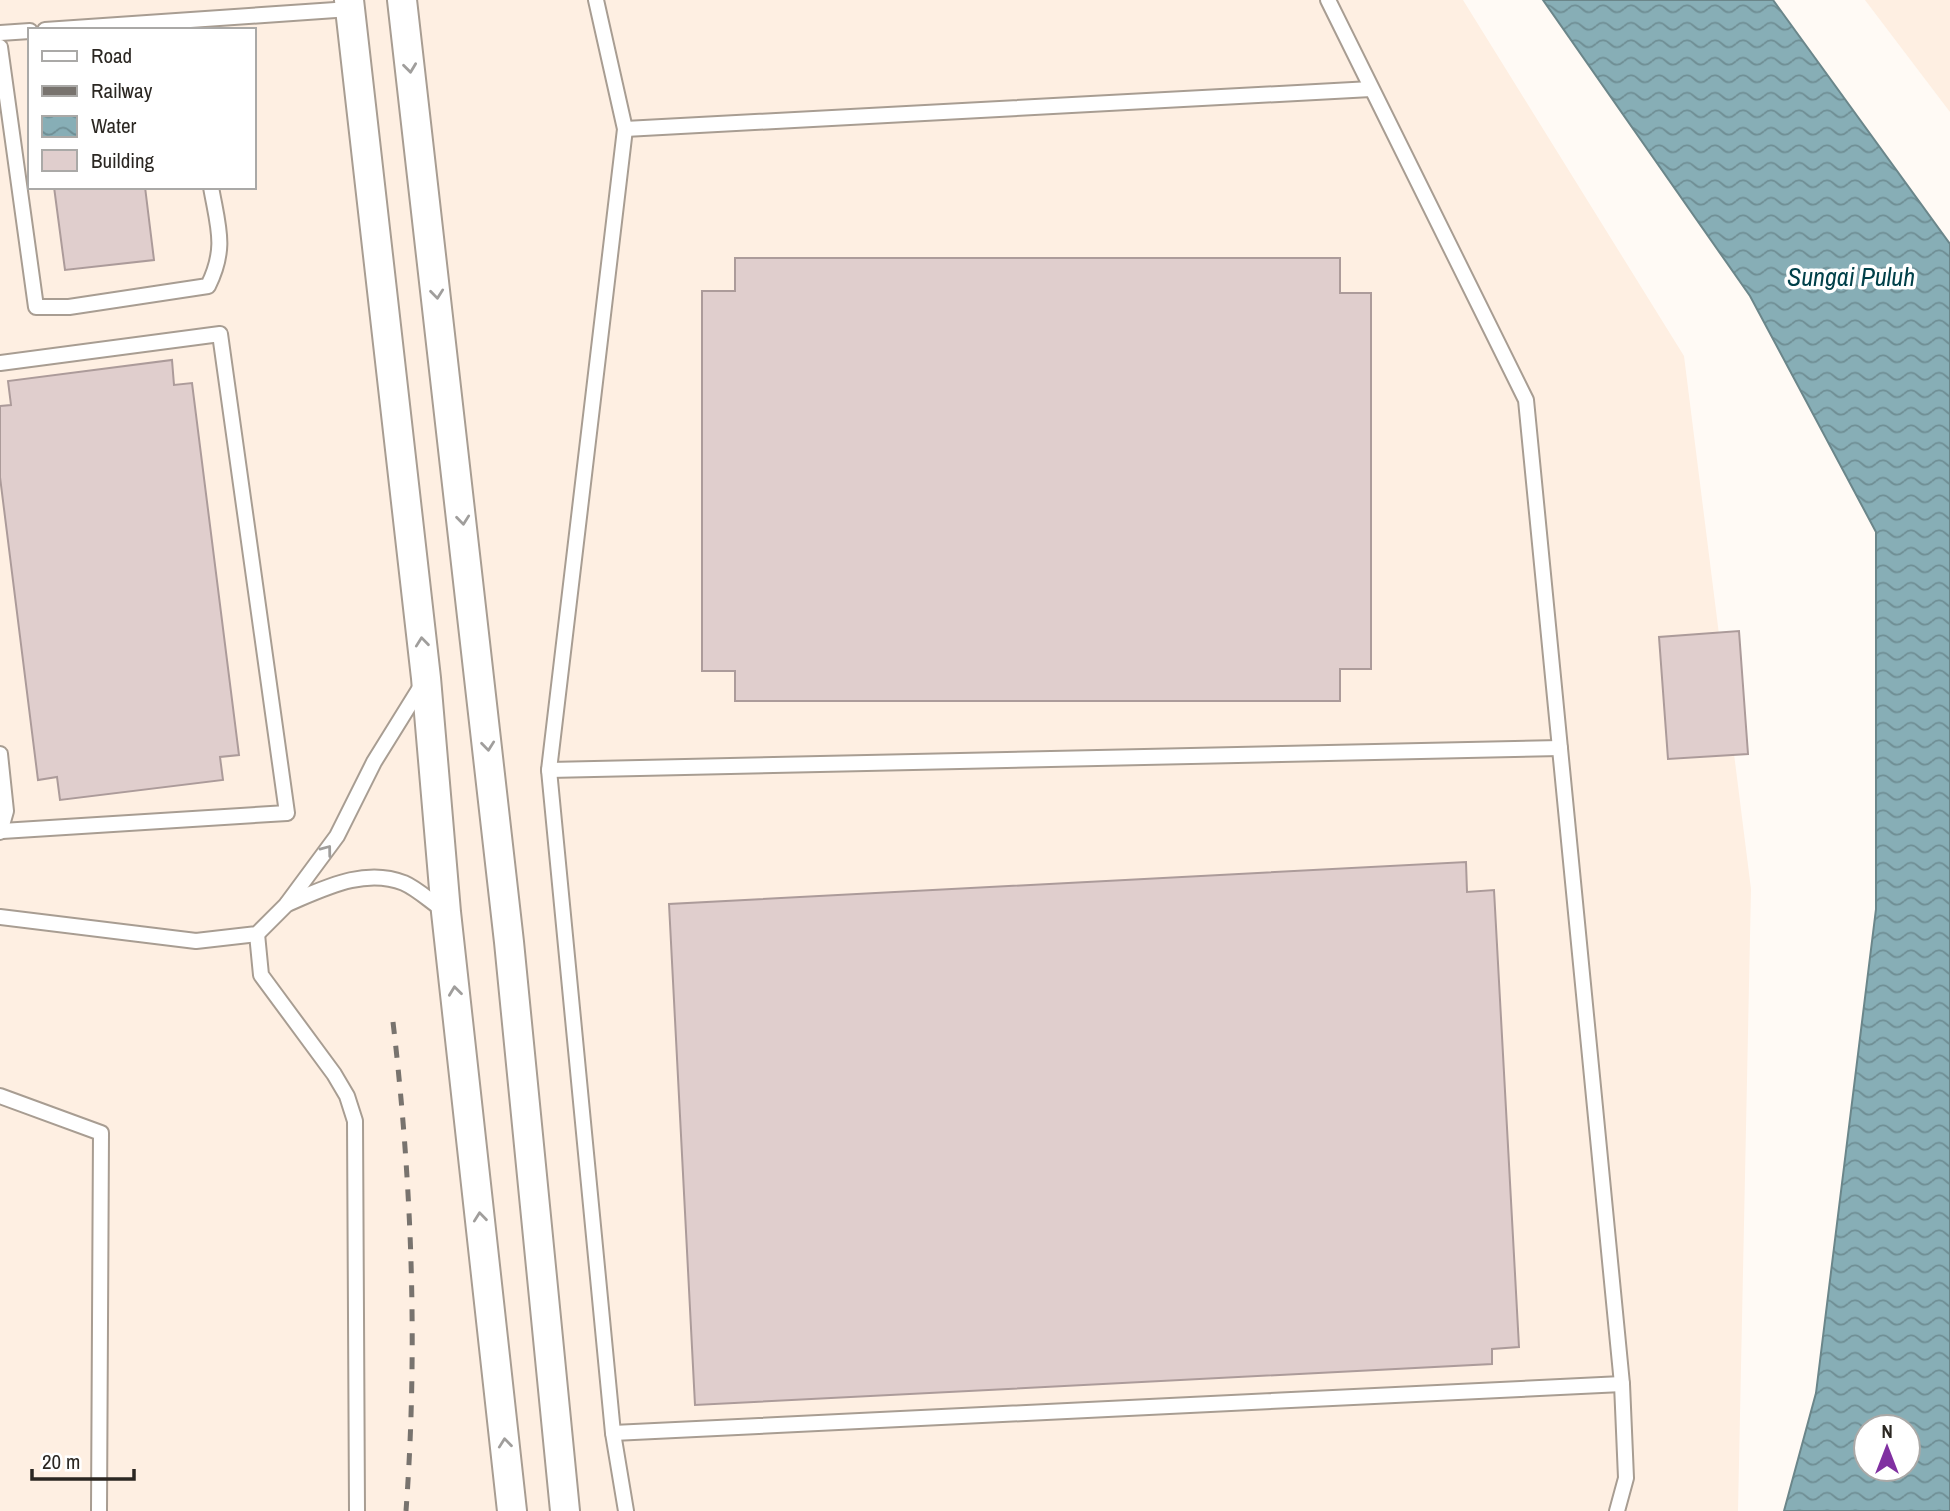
<svg xmlns="http://www.w3.org/2000/svg" width="1950" height="1511" font-family="'Archivo Narrow',sans-serif">
  <style>
    .built { fill: #feefe2; fill-rule: evenodd }
    .water { fill: url(#water-waves); stroke: #6b868a; stroke-width: 2; fill-rule: evenodd }
    .building { fill: #e0cecd; stroke: #ac9b9a; stroke-width: 2 }
    .lines { fill: none; stroke-linecap: round; stroke-linejoin: round }
    .lane-casing { stroke: #a89d92; stroke-width: 18 }
    .street-casing { stroke: #a89d92; stroke-width: 32 }
    .lane { stroke: #fff; stroke-width: 14 }
    .street { stroke: #fff; stroke-width: 28 }
    .rail { stroke: #78736e; stroke-width: 5; stroke-dasharray: 12 12; stroke-linecap: butt }
    .oneway { stroke: #a09e9c }
    .labels { text-anchor: middle; dominant-baseline: central; stroke-width: 7; stroke-linejoin: round; paint-order: stroke }
    .water-label { font-size: 26px; font-style: italic; fill: #004049; stroke: #fff }
  </style>
  <defs>
    <pattern id="water-waves" width="16" height="10" patternUnits="userSpaceOnUse" patternTransform="scale(1.75)"><rect width="16" height="10" fill="#87aeb6"/><path d="M0 5q4-4 8 0t8 0" fill="none" stroke="#6f8e94"/></pattern>
  </defs>
  <rect width="100%" height="100%" fill="#fffaf5"/>
  <g class="built">
    <path d="M0,0H1463L1684,356L1751,889L1738,1511H0ZM30,30H254V187H30Z"/>
    <path d="M1865,0H1950V112Z"/>
  </g>
  <path class="water" d="M1543,0H1773L1950,244V1511H1784L1816,1393L1876,909V532L1750,296ZM1866,1427H1908V1469H1866Z"/>
  <g class="building">
    <path d="M54,187H145L154,260L65,270Z"/>
    <path d="M735,258H1340V293H1371V669H1340V701H735V671H702V291H735Z"/>
    <path d="M172,360L174,385L192,383L239,755L220,757L223,780L60,800L57,777L38,780L0,477V406L11,405L8,381Z"/>
    <path d="M1739,631L1748,754L1668,759L1659,637Z"/>
    <path d="M1466,862L1467,892L1494,890L1519,1347L1492,1349V1364L695,1405L669,904Z"/>
  </g>
  <g class="lines">
    <g class="lane-casing">
      <g id="lane">
        <path d="M596,0L625,129L549,770L613,1433L626,1511"/>
        <path d="M1328,0L1526,400L1622,1384L1626,1478L1617,1511"/>
        <path d="M45,30L350,9"/>
        <path d="M0,33L30,31"/>
        <path d="M0,47L36,307H69L208,286C227,248 218,227 211,187"/>
        <path d="M625,129L1371,89"/>
        <path d="M0,363L220,334L287,813L2,831"/>
        <path d="M0,754L6,811L0,832"/>
        <path d="M549,770L1560,748"/>
        <path d="M287,904C323,889 364,867 404,883C418,889 432,903 445,911"/>
        <path d="M0,917L196,941L257,934L286,905L337,836L374,762L423,683"/>
        <path d="M257,934L261,975L334,1074L347,1096L355,1121L357,1511"/>
        <path d="M0,1096L101,1133L99,1511"/>
        <path d="M613,1433L1622,1384"/>
      </g>
    </g>
    <g class="street-casing">
      <g id="street">
        <path d="M349,0L426,678L446,912L512,1511"/>
        <path d="M402,0L509,942L565,1511"/>
      </g>
    </g>
    <use href="#lane" class="lane"/>
    <use href="#street" class="street"/>
    <path class="rail" d="M393,1022C412,1184 418,1348 406,1511"/>
  </g>
  <defs><path id="oneway-chevron" d="M-2-3.5L2.5 0L-2 3.5" fill="none" stroke-width="1.6" stroke-linecap="round" stroke-linejoin="round" transform="scale(1.75)"/></defs>
  <g class="oneway">
    <use href="#oneway-chevron" transform="translate(410 68) rotate(83)"/>
    <use href="#oneway-chevron" transform="translate(437 294) rotate(84)"/>
    <use href="#oneway-chevron" transform="translate(463 520) rotate(84)"/>
    <use href="#oneway-chevron" transform="translate(422 642) rotate(-96)"/>
    <use href="#oneway-chevron" transform="translate(488 746) rotate(84)"/>
    <use href="#oneway-chevron" transform="translate(327 850) rotate(-53)"/>
    <use href="#oneway-chevron" transform="translate(455 991) rotate(-97)"/>
    <use href="#oneway-chevron" transform="translate(480 1217) rotate(-96)"/>
    <use href="#oneway-chevron" transform="translate(505 1443) rotate(-96)"/>
  </g>
  <g class="labels">
    <g class="water-label">
      <text x="1851" y="276">Sungai Puluh</text>
    </g>
  </g>
  <rect x="28" y="28" width="228" height="161" fill="#ffffff" stroke="#aaa9a7" stroke-width="2"/>
  <rect x="42" y="51" width="35" height="10" fill="#ffffff" stroke="#aaa9a7" stroke-width="2"/>
  <text x="91" y="63" font-size="21" fill="#2b2722">Road</text>
  <rect x="42" y="86" width="35" height="10" fill="#78736e" stroke="#aaa9a7" stroke-width="2"/>
  <text x="91" y="98" font-size="21" fill="#2b2722">Railway</text>
  <rect x="42" y="116" width="35" height="21" fill="url(#water-waves)" stroke="#aaa9a7" stroke-width="2"/>
  <text x="91" y="133" font-size="21" fill="#2b2722">Water</text>
  <rect x="42" y="150" width="35" height="21" fill="#e0cecd" stroke="#aaa9a7" stroke-width="2"/>
  <text x="91" y="168" font-size="21" fill="#2b2722">Building</text>
  <g transform="translate(1887 1448)"><circle r="33" fill="#ffffff" stroke="#aaa9a7" stroke-width="2"/>
  <path d="M0-5L12 26L0 18L-12 26Z" fill="#8030a1"/>
  <text y="-10" font-size="19" font-weight="bold" text-anchor="middle" fill="#2b2722">N</text>
  </g>
  <path d="M32 1469v10h102v-10" fill="none" stroke="#2b2722" stroke-width="3.5"/>
  <text x="42" y="1469" font-size="21" fill="#2b2722" stroke="#ffffff" stroke-width="5" paint-order="stroke">20 m</text>
</svg>
